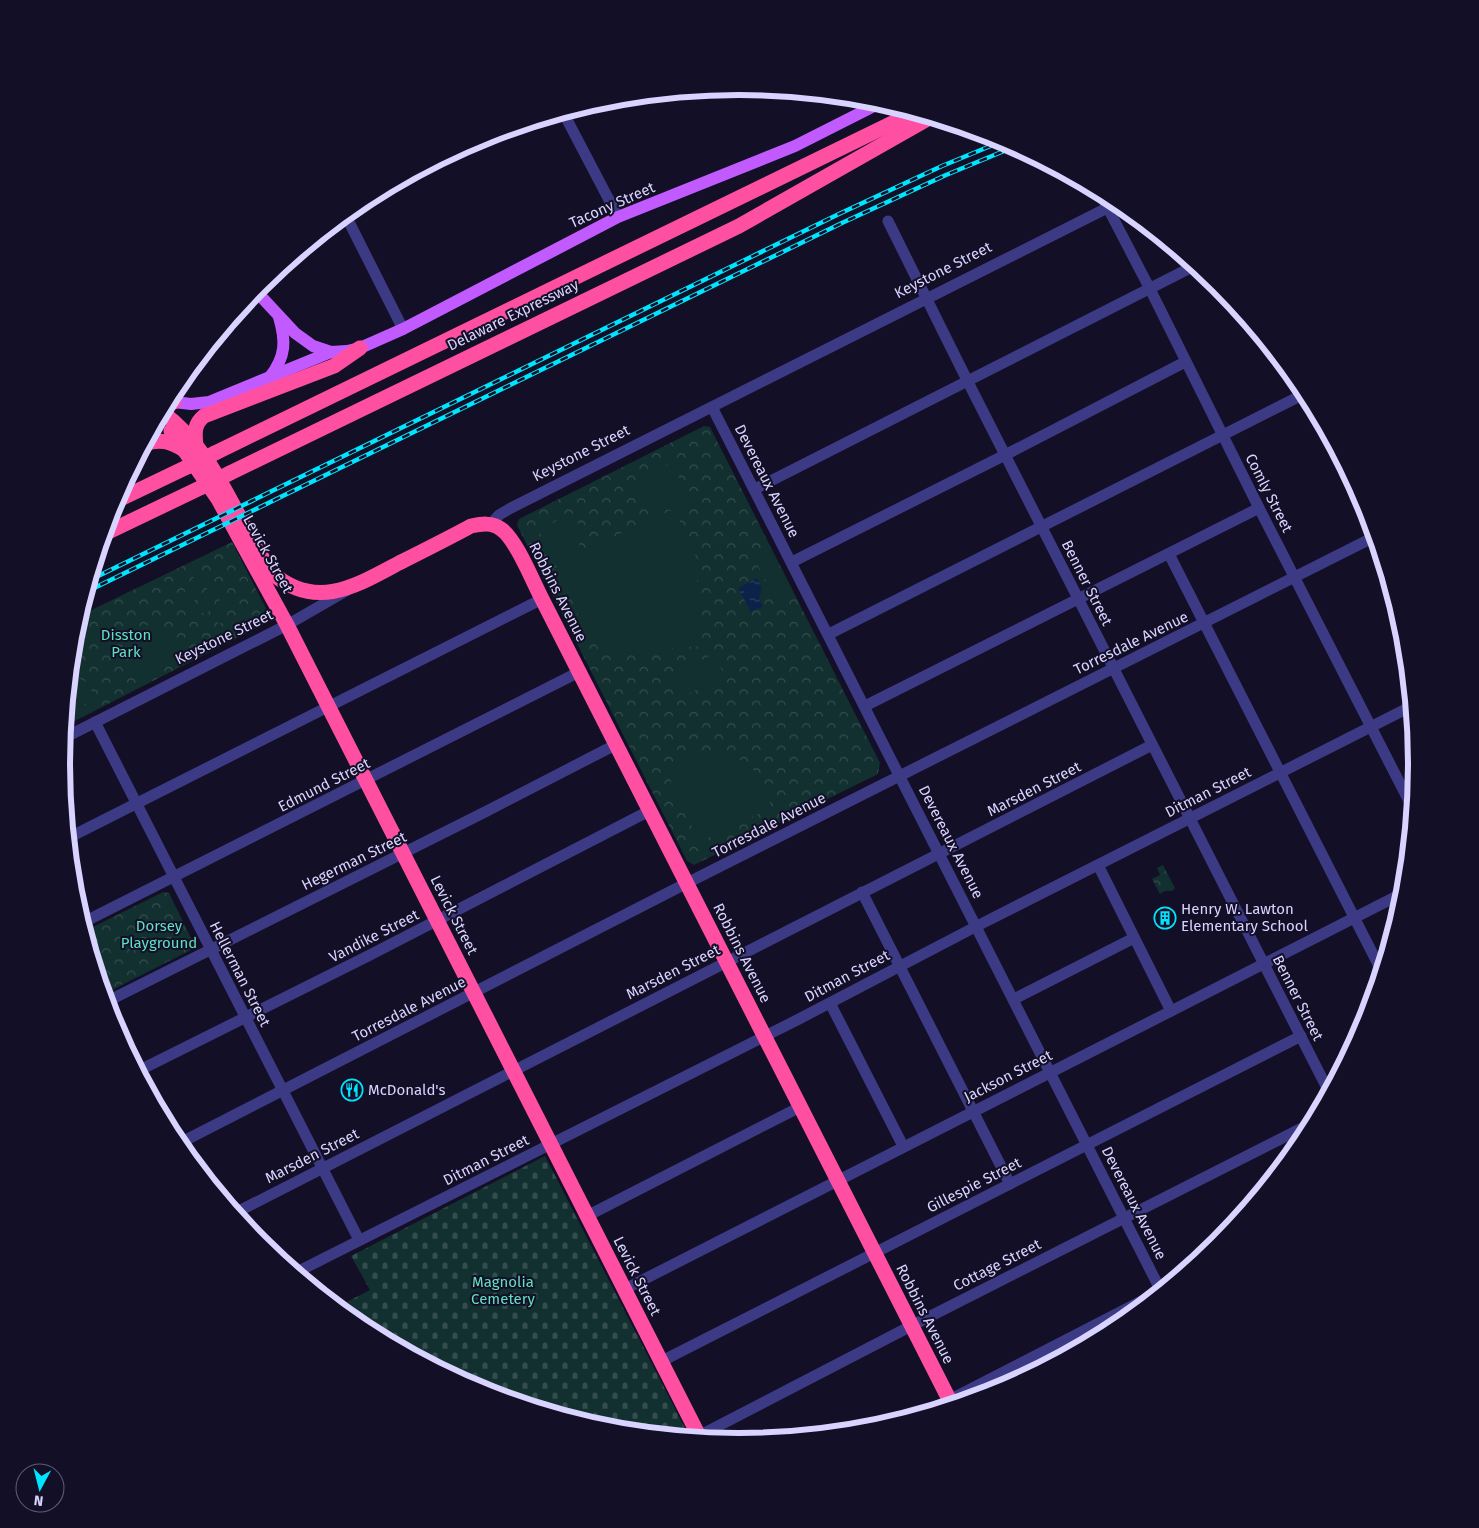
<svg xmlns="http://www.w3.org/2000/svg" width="1479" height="1528" font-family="'Fira Sans',sans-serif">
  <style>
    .cemetery { fill: url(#cemetery-stones) }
    .park { fill: url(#park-crowns) }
    .pitch { fill: #12302f }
    .water { fill: url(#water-ripples) }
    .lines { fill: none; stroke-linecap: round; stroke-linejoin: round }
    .minor { stroke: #3d3a85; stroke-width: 11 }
    .major { stroke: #c25bff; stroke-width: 12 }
    .highway { stroke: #ff4fa3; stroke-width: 15 }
    .rail-casing { stroke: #00e5ff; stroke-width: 4.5 }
    .rail { stroke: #130f26; stroke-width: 2.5; stroke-dasharray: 8; stroke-linecap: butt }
    .highway-bridge { stroke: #ff4fa3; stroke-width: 15 }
    .labels { text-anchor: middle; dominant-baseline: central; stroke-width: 4; stroke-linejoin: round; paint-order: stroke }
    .street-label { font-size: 15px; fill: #d9d4ff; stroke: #130f26 }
    .park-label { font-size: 15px; fill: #5fe0c0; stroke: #130f26 }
    .poi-label { font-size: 15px; fill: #d9d4ff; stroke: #130f26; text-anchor: start }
    .rim { fill: none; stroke: #d9d4ff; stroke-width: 6 }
  </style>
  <defs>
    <pattern id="cemetery-stones" width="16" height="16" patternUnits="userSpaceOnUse" patternTransform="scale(1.25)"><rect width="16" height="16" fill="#12302f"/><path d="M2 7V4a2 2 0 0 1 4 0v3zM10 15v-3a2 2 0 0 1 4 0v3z" fill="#344d4e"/></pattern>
    <pattern id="park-crowns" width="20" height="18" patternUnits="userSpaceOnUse" patternTransform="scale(1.25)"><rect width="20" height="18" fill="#12302f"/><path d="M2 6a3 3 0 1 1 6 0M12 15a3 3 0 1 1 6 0" fill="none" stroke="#344d4e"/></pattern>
    <pattern id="water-ripples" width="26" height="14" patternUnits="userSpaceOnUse" patternTransform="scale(1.25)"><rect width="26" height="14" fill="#0c2248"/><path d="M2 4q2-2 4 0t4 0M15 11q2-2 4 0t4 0" fill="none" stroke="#2f4163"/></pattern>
  </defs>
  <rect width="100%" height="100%" fill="#130f26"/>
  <path class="cemetery" d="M545,1156L688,1434L683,1437L607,1429L480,1391L362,1328L337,1307L370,1290L351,1256Z"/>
  <g class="park">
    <path d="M704,426L710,427L880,763L878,774L694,865L687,861L517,525L519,519Z"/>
    <path d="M232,542L272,620L65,726L74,631L79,616Z"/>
    <path d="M1163,865L1175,888L1172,891H1165L1160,894L1152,879L1160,875L1157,868Z"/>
    <path d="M163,892L169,893L194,944L193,949L104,994L85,931Z"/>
  </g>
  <g class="pitch">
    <path d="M671,463L690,498L683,505L674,509L691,546L695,548V555L705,576L697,580L702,646L600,654L591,628L585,630L555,563L557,562L539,531L570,513C584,526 582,539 576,554L672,510C654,509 639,502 636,482Z"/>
    <path d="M770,550L794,596L778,604L754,558Z"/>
    <path d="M195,575L206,582L191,606L180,599Z"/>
    <path d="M210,584L221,591L206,615L195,608Z"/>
    <path d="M224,593L235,600L220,624L209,617Z"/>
    <path d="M159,621L179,656L143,677C120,658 131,626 159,621Z"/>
    <path d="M710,656L716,659L723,672L719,679L681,697L677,695L669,681L671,676Z"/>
    <path d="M70,677C84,677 93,686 93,700L68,712L67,710Z"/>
    <path d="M707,752C741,752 767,774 771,808L699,842L667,772L685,758Z"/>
    <path d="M175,937L183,952L159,965L151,950Z"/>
  </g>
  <path class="water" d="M757,578L762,588L759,599L763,606L751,612L738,588Z"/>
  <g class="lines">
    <g class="minor">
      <path d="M563,112L618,217"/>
      <path d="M1099,191L1150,289L1259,508L1413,809"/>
      <path d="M345,214L403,329"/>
      <path d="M888,221L968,382L1329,1092"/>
      <path d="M712,407L1161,1291"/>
      <path d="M755,489L1196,265"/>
      <path d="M491,524L499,515L511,508L1119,202"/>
      <path d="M1169,554L1382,972"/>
      <path d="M792,562L1005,455L1185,362"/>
      <path d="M829,634L1306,393"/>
      <path d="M865,706L1259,508"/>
      <path d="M95,722L359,1240"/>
      <path d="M64,738L287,625L346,591"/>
      <path d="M68,838L542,599"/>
      <path d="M1098,865L1171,1011"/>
      <path d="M862,892L1010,1184"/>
      <path d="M82,923L579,672"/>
      <path d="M1014,999L1134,938"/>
      <path d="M106,1002L485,812L615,745"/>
      <path d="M830,1003L903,1146"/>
      <path d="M138,1071L368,956L649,811"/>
      <path d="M178,1144L687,883L1376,536"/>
      <path d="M235,1213L1152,745"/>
      <path d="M587,1216L800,1107"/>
      <path d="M295,1273L799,1019L977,926L1412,706"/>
      <path d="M625,1289L1405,892"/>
      <path d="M662,1361L1301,1036"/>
      <path d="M924,1413L1163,1290"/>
      <path d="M695,1438L911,1326L1314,1122"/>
    </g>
    <g class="major">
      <path d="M255,290L295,333L313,346L331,352L347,351L360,348L403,329L618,217L795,146L882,102"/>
      <path d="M270,377C286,356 286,341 279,317"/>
      <path d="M174,402L191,404L209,402L331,352"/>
    </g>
    <g class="highway">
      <path d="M169,399L174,402"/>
      <path d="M162,412C216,451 236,521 272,573C316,611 356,586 399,563C423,551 447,539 471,526C481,524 492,522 501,529C516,539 533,582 542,599L952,1405"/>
      <path d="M171,431L218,499L287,625L700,1438"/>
      <path d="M145,444C160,438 171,442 184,450"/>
      <path d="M196,447C195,434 193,425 204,416L334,366L360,348"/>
      <path d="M215,453L915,112"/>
      <path d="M230,473L739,226L931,117"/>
      <path d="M114,502L187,467"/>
      <path d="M104,534L202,487"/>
    </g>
    <g class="rail-casing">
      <g id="rail">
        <path d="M90,580L841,213L942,166L1005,140"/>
        <path d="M86,592L844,222L946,175L1016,146"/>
      </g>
    </g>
    <use href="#rail" class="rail"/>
    <g class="highway-bridge">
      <path d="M187,467L215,453"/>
      <path d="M202,487L230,473"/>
    </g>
  </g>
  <defs>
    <g id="building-ring" transform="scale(1.125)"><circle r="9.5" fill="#130f26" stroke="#00e5ff" stroke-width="1.5"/><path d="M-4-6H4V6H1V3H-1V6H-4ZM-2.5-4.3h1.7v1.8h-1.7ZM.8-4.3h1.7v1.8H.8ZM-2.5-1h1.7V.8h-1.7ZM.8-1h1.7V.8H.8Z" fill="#00e5ff"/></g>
    <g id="restaurant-ring" transform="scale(1.125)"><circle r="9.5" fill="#130f26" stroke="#00e5ff" stroke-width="1.5"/><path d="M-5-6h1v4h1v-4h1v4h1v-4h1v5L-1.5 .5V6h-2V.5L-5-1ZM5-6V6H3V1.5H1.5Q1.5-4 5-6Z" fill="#00e5ff"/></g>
  </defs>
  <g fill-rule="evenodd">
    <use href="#building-ring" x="1165" y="918"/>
    <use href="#restaurant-ring" x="352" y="1090"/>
  </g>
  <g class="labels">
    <g class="street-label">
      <text transform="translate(612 205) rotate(-24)">Tacony Street</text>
      <text transform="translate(943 270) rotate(-27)">Keystone Street</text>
      <text transform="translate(513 315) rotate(-26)">Delaware Expressway</text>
      <text transform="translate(581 453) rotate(-27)">Keystone Street</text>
      <text transform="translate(767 481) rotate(63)">Devereaux Avenue</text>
      <text transform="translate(1269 493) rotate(63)">Comly Street</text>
      <text transform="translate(268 554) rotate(61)">Levick Street</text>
      <text transform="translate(1087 583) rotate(63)">Benner Street</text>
      <text transform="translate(558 592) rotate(63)">Robbins Avenue</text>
      <text transform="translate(224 637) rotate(-26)">Keystone Street</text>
      <text transform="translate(1131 643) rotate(-26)">Torresdale Avenue</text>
      <text transform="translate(324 785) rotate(-27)">Edmund Street</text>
      <text transform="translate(1034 789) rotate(-27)">Marsden Street</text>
      <text transform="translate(1208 792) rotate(-27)">Ditman Street</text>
      <text transform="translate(769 825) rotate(-27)">Torresdale Avenue</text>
      <text transform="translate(951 842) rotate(63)">Devereaux Avenue</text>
      <text transform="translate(354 861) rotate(-26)">Hegerman Street</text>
      <text transform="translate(454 915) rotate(63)">Levick Street</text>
      <text transform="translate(374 936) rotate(-27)">Vandike Street</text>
      <text transform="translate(742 953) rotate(63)">Robbins Avenue</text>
      <text transform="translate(673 972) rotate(-27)">Marsden Street</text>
      <text transform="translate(240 974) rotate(63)">Hellerman Street</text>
      <text transform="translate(847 976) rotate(-28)">Ditman Street</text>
      <text transform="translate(1298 998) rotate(63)">Benner Street</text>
      <text transform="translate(409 1009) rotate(-27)">Torresdale Avenue</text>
      <text transform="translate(1008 1076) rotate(-27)">Jackson Street</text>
      <text transform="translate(312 1156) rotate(-27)">Marsden Street</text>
      <text transform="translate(486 1160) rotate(-27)">Ditman Street</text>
      <text transform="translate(974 1185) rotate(-27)">Gillespie Street</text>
      <text transform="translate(1134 1203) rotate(63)">Devereaux Avenue</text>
      <text transform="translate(997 1265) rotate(-27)">Cottage Street</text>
      <text transform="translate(637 1276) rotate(63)">Levick Street</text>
      <text transform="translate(925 1314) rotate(63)">Robbins Avenue</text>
    </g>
    <g class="park-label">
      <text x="126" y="635">Disston<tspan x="126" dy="17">Park</tspan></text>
      <text x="159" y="926">Dorsey<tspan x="159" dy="17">Playground</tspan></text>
      <text x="503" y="1282">Magnolia<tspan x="503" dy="17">Cemetery</tspan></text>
    </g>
    <g class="poi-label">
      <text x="1181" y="909">Henry W. Lawton<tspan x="1181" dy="17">Elementary School</tspan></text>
      <text x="368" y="1090">McDonald's</text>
    </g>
  </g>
  <path d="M0 0H1479V1528H0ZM70 764a669 669 0 1 1 1338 0a669 669 0 1 1-1338 0Z" fill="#130f26" fill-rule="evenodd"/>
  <path class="rim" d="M70 764a669 669 0 1 1 1338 0a669 669 0 1 1-1338 0Z"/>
  <g transform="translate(40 1488) rotate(187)"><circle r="24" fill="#130f26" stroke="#625e7d"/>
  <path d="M0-4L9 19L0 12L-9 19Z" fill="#00e5ff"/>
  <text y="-8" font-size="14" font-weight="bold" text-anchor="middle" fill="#d9d4ff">N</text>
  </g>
</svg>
